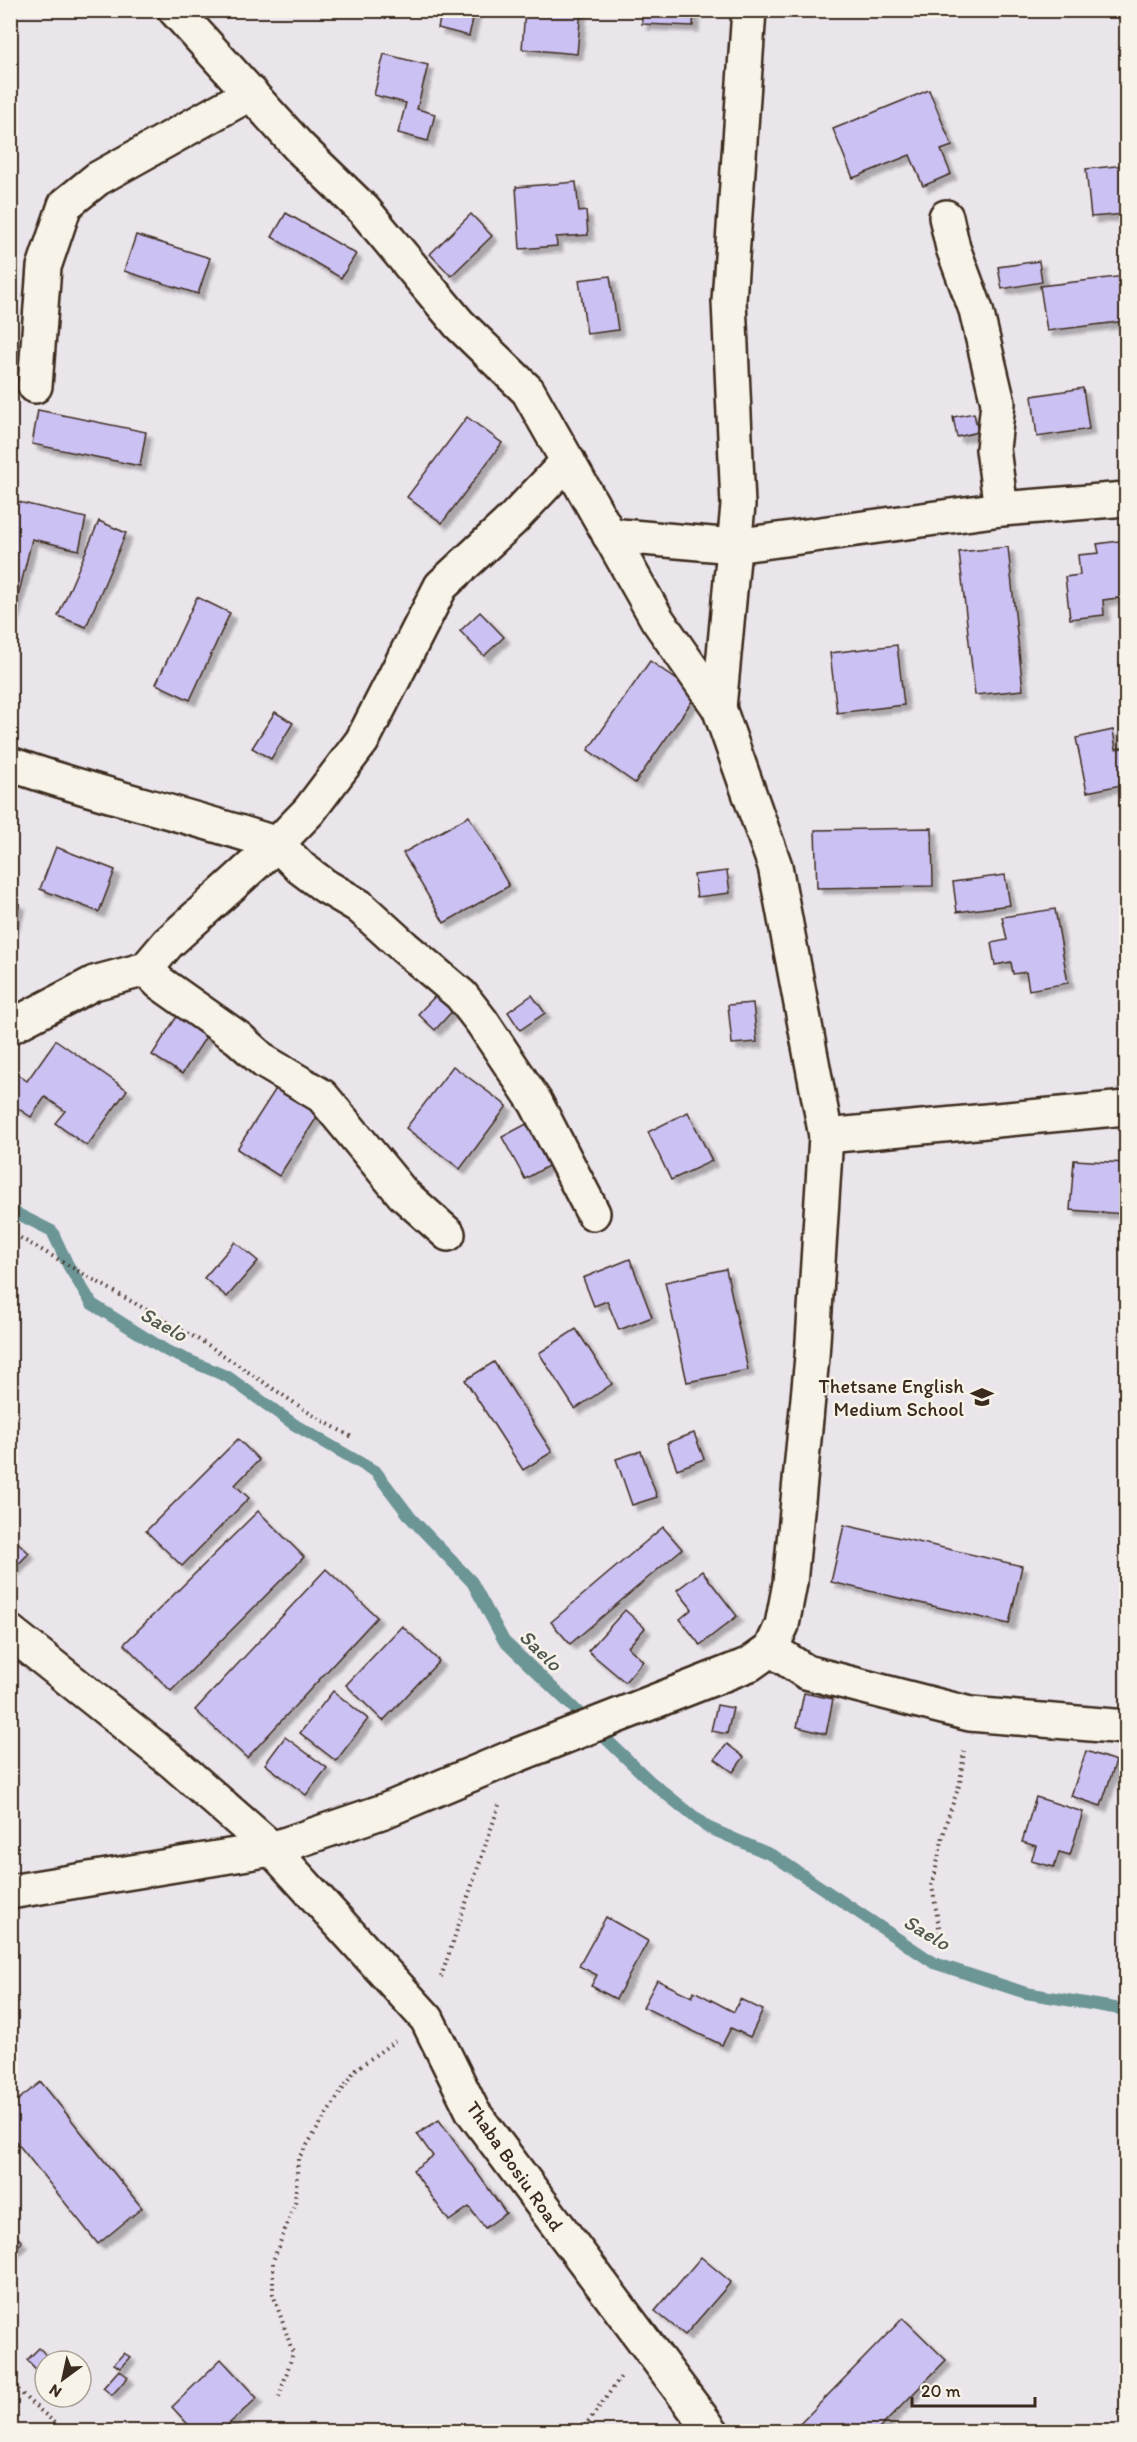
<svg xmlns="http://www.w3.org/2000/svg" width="1137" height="2442" font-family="Itim,sans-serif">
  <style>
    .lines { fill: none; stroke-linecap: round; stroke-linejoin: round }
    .stream { stroke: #6c9595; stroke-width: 12 }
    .building { fill: #ccc1f3; stroke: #3b2a1e; stroke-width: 1.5; filter: url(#shadow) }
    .minor-casing { stroke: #3b2a1e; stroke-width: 38 }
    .path { stroke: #3b2a1e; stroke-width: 4; stroke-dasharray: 1.5 4.5; stroke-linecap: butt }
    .minor { stroke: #f7f3e8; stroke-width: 33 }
    .labels { text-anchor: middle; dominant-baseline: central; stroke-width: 5; stroke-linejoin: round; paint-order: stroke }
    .poi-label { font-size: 20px; fill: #3b2a1e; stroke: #f7f3e8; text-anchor: end }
    .street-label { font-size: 20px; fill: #3b2a1e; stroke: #f7f3e8 }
    .water-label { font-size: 21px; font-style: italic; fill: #4f5750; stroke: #f7f3e8 }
  </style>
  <defs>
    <filter id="shadow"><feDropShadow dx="5.5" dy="5.5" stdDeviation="1.5" flood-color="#0004"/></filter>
  </defs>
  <rect width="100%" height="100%" fill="#eae4eb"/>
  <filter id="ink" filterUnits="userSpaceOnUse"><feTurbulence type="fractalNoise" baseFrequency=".0167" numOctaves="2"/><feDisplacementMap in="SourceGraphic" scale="12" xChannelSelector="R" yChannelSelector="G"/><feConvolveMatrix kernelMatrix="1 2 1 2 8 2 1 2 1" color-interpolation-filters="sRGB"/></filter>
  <g filter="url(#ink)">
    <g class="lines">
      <path class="stream" d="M10,1210L52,1231L68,1265L92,1304L167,1351L228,1377L295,1425L376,1472L411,1518L472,1582L504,1641L651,1782L707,1827L774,1856L934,1963L1026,1993L1126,2010"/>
    </g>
    <g class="building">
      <path d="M442,10H475L469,36L438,28Z"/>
      <path d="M525,10H581L577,54L522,49Z"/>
      <path d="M642,10H694L693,26L642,24Z"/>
      <path d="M384,54L428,65L417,109L435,114L428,141L398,133L406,103L374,95Z"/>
      <path d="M929,90L952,146L941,150L951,174L923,186L910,155L853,178L833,129Z"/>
      <path d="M1126,165V214L1091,217L1086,169Z"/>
      <path d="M576,182L579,212L586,211L588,235L556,237L557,246L520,249L516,187Z"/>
      <path d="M286,213L356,254L341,278L272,237Z"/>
      <path d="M471,214L492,236L451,276L430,254Z"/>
      <path d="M136,235L210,258L198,294L124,271Z"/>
      <path d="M1039,261L1042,282L1002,289L998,267Z"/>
      <path d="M610,276L618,330L587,334L579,280Z"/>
      <path d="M1125,276L1126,321L1047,331L1040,286Z"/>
      <path d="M1083,388L1089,429L1037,437L1032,396Z"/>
      <path d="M38,410L146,432L140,466L32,444Z"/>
      <path d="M974,413L978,432L957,437L953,417Z"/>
      <path d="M467,417L502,443L442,523L407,497Z"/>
      <path d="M10,500L86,518L79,550L32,539L14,613L10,612Z"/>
      <path d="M99,521L126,533L86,627L58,616Z"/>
      <path d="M1126,540V597L1103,600L1104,615L1070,619L1065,577L1080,575L1078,555L1099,553L1097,544Z"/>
      <path d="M1008,547L1023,690L975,695L959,552Z"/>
      <path d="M197,597L230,613L190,700L156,684Z"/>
      <path d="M480,612L504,637L484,656L460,631Z"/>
      <path d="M897,645L904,705L837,713L830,653Z"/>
      <path d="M650,661L697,694L635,783L588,750Z"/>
      <path d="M275,712L293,723L271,759L252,748Z"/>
      <path d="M1113,730L1116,749L1126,747V784L1087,792L1076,738Z"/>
      <path d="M469,816L509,886L444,923L403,853Z"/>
      <path d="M932,828L933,886L817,888L815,830Z"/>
      <path d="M56,847L115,870L99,912L40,889Z"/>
      <path d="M727,871L730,893L697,897L694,875Z"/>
      <path d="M1005,875L1010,905L957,912L953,882Z"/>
      <path d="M10,901L20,904L12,928L10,927Z"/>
      <path d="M1055,909L1068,983L1029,990L1026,972L1013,974L1011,962L995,965L991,943L1007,940L1002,917Z"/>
      <path d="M440,991L456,1007L435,1030L418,1014Z"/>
      <path d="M532,995L545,1013L520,1030L508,1012Z"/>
      <path d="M753,1003L757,1042L732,1044L728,1005Z"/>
      <path d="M181,1010L211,1029L182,1074L152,1055Z"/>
      <path d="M56,1040L127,1090L87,1146L55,1123L65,1111L45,1097L31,1117L10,1103V1083L17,1074L27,1081Z"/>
      <path d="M453,1066L507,1106L460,1169L406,1128Z"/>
      <path d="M279,1084L321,1111L279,1176L237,1149Z"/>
      <path d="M688,1112L712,1161L671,1180L648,1132Z"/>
      <path d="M534,1120L557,1161L525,1179L502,1137Z"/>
      <path d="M1074,1160L1126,1163V1214L1070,1210Z"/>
      <path d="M235,1242L258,1261L227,1297L204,1278Z"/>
      <path d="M630,1259L652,1317L619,1330L607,1301L594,1306L583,1278Z"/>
      <path d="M726,1269L748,1370L687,1382L665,1282Z"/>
      <path d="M576,1329L612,1384L575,1409L539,1353Z"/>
      <path d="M494,1362L552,1452L523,1470L465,1380Z"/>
      <path d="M694,1433L704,1459L677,1469L667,1443Z"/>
      <path d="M238,1439L259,1460L235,1485L249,1498L182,1566L146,1531Z"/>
      <path d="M641,1451L657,1497L632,1505L616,1459Z"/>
      <path d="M258,1511L304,1557L171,1691L124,1644Z"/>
      <path d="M844,1525L1022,1566L1009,1624L831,1582Z"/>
      <path d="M663,1527L682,1549L570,1644L551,1622Z"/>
      <path d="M10,1535L29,1553L10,1573Z"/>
      <path d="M326,1569L377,1617L247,1758L195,1710Z"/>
      <path d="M702,1571L737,1616L700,1645L680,1619L692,1609L677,1590Z"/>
      <path d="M625,1610L645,1628L628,1647L643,1661L625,1682L588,1651Z"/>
      <path d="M402,1626L439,1661L383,1721L346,1685Z"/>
      <path d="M333,1691L368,1719L336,1761L300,1733Z"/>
      <path d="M804,1693L833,1699L826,1734L797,1727Z"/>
      <path d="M717,1705L733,1708L727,1734L711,1731Z"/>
      <path d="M285,1737L327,1768L306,1795L265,1764Z"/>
      <path d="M727,1744L744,1757L733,1772L715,1759Z"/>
      <path d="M1086,1751L1116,1761L1101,1806L1071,1796Z"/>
      <path d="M1036,1797L1083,1812L1070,1855L1059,1852L1054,1867L1031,1861L1036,1846L1022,1842Z"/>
      <path d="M606,1917L648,1941L616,1999L591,1986L597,1975L579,1966Z"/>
      <path d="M657,1980L692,1997L694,1991L734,2012L740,1999L763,2010L750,2037L731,2028L722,2045L643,2007Z"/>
      <path d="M41,2082L142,2208L98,2244L10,2134V2106Z"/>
      <path d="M439,2120L506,2213L485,2228L469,2207L449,2221L413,2170L433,2156L417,2134Z"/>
      <path d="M10,2230L22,2242L10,2254Z"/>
      <path d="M701,2257L731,2282L685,2335L655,2311Z"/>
      <path d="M903,2318L946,2360L876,2432H792Z"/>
      <path d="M39,2348L50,2358L38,2371L27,2360Z"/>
      <path d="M124,2353L130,2357L120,2368L114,2364Z"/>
      <path d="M221,2359L257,2398L220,2432H195L172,2407Z"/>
      <path d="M119,2370L128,2377L112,2395L103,2388Z"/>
    </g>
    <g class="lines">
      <g class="minor-casing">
        <g id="minor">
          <path d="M946,217L953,248L976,310L998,403L993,449L1001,509"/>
          <path d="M35,386L44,267L65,205L97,179L251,93"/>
          <path d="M609,535L734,546L1001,509L1126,499"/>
          <path d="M719,708L738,505L729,301L749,10"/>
          <path d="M10,764C98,795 189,815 277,844L309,811L362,741L441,586L513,519L568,461"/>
          <path d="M146,969L160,983L238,1038L265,1062L322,1096L403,1194L448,1234"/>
          <path d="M10,1027L94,983L146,969L168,943L277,844L301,868L325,886L359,906L404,947L461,995L482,1022L536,1103L593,1213"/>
          <path d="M826,1136L1126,1108"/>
          <path d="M10,1632L173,1762L272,1849L427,2019L473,2112L712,2432"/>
          <path d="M771,1649L806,1672L970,1714L1126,1727"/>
          <path d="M10,1892L272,1849L384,1811L515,1756L750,1664L771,1649L782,1625L790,1583L812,1357L826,1136L775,866L719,708L657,619L528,391L459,324L364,210L299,147L175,10"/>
        </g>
      </g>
      <g class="path">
        <path d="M10,1232L208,1345L314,1416L352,1437"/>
        <path d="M940,1933L932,1886L946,1823L960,1783L964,1751"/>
        <path d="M441,1977L499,1805"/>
        <path d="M10,2381L28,2400L66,2432"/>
        <path d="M279,2397L293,2353L273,2294V2261L295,2203L298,2159L355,2070L395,2041"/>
        <path d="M581,2432L623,2374"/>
      </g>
      <use href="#minor" class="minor"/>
    </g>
  </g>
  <defs>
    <g id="school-bare" transform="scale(1.8)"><path d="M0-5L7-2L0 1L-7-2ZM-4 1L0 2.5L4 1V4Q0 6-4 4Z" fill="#3b2a1e" stroke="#f7f3e8" stroke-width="2.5" paint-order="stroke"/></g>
  </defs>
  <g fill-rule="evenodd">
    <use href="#school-bare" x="982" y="1397"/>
  </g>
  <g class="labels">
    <g class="poi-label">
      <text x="964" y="1386">Thetsane English<tspan x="964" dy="23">Medium School</tspan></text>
    </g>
    <g class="street-label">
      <text transform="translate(515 2166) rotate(55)">Thaba Bosiu Road</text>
    </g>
    <g class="water-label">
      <text transform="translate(164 1324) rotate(29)">Saelo</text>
      <text transform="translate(541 1650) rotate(44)">Saelo</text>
      <text transform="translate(927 1932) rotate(31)">Saelo</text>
    </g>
  </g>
  <rect width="1137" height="2442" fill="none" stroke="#f7f3e8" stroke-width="36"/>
  <rect x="18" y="18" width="1101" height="2406" fill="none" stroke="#3b2a1e" stroke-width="2" filter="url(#ink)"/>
  <g transform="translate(63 2379) rotate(213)"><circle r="28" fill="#f7f3e8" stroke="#aca397" stroke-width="1.5"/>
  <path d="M0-4.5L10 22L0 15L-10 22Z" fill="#3b2a1e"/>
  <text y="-9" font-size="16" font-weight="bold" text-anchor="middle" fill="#3b2a1e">N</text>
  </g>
  <path d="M912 2397v9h123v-9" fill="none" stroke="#3b2a1e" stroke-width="3"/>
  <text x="921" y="2397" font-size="18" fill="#3b2a1e" stroke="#f7f3e8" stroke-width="4.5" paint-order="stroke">20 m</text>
</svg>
